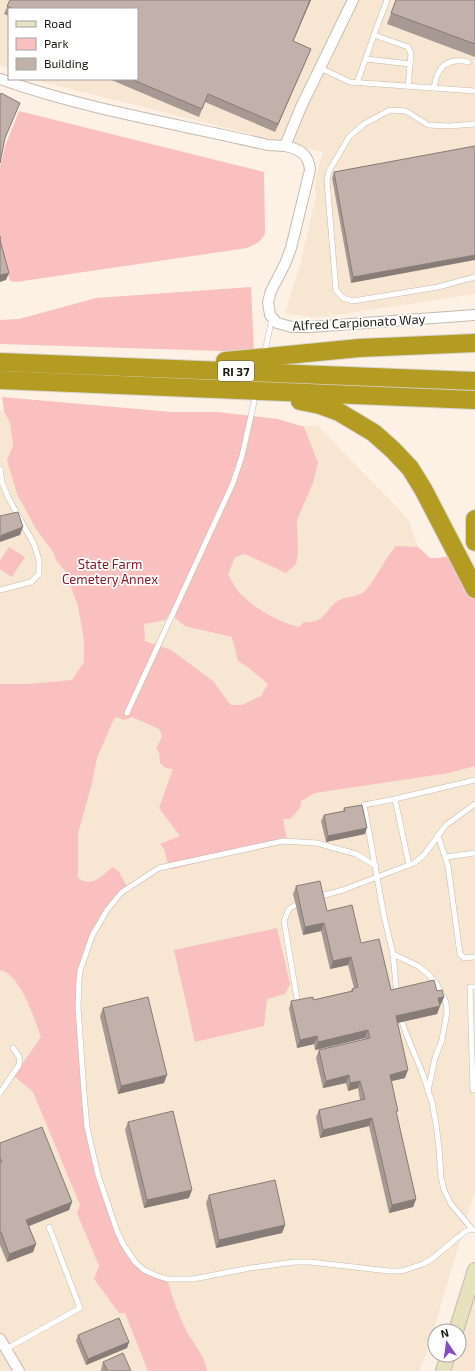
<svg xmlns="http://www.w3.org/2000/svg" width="475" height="1371" font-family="'Exo 2',sans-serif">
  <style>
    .built { fill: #f6e6d2 }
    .green { fill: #f9c0bf; fill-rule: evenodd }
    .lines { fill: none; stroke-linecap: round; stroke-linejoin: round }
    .lane-casing { stroke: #c5baae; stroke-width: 6 }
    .street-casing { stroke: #c5baae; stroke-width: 12 }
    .secondary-casing { stroke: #c5baae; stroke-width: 16 }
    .highway-casing { stroke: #d6d6d5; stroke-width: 20 }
    .lane { stroke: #fff; stroke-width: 5 }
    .street { stroke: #fff; stroke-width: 10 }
    .secondary { stroke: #e8e1bd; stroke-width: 14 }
    .highway { stroke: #b49c22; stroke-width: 18 }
    .wall { fill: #a69892 }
    .shaded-wall { fill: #877c77 }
    .building { fill: #c1b1aa; stroke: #877c77 }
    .labels { text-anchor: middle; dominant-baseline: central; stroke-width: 3.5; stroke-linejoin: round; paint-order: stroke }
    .shield { fill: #fff; stroke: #615e5a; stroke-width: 1 }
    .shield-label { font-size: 12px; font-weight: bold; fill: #1d1914 }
    .street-label { font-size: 13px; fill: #1d1914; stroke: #fff }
    .park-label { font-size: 13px; fill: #8c1b2a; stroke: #fff }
  </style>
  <rect width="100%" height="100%" fill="#fcf1e4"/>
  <g class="built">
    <path d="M0,0H475V294L317,318L285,313L300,265L316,196L315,180L323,152L31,79H137V9H9V69L0,65Z"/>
    <path d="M0,410L318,426L408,519L435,593L475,643V1191L427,1352L419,1371H0Z"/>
    <path d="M475,1277V1371H444L449,1355H459V1331Z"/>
  </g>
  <g class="green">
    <path d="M19,111L264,172L265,234L259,242L247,248L16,282L10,281L0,248V167L5,146Z"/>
    <path d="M251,287L254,352L0,344V320L19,319L96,298Z"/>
    <path d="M2,397L171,412H217L243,415L278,419L304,427L318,463L313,483L297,520L298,554L296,564L286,573L245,554L235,557L228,574C232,581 237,592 244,597C257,610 281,623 299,627L304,622C325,624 325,609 339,600C347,596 360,597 366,590C377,577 384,560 396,546L418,547L430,558H438L456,555L475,590V766L449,773L315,793L301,801L300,808L290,819H283L287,840L285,841L173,869L169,868L164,849L160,844L180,836L159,808L173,769L166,768L160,763L159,752L156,749L162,736L159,729L132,717L124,720L117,717L114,719L97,758L91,787L78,833V878C93,888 101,876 113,867L119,872L128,888L120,897L100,922L81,967L79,1002L87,1128L101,1181L124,1242L140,1266L167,1278C172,1297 178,1314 187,1332C194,1344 205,1356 207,1371H148L125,1313H119L94,1279L99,1266L77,1213L80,1205L33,1092L14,1076L41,1037C35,1020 20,973 0,970V684H28L72,680L84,662V640L78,606L65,571L56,560L53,552L36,529L17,494L7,460L13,446L10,423L4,411ZM178,603L175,618L185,626L232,637L238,661L249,668L268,684L261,696L242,705H231L213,681L171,650L145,641L144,624L165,620Z"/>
    <path d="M9,547L25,557L12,577L0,569V561Z"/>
    <path d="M277,928L290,984L285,994L267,999L264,1026L195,1042L174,950Z"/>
  </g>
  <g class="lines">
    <g class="lane-casing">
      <g id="lane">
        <path d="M374,35L387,0"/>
        <path d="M366,59L410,64"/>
        <path d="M320,68L350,82L475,91"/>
        <path d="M357,83L374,35L408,47L411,54L408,86"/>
        <path d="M434,88C435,83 436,76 439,72C444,61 458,59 468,62"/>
        <path d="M475,124L449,126L428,125L406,111L390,110L364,124L349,137L329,171L327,181L336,290L343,298L353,301L438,287L475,277"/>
        <path d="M265,351L272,318"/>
        <path d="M0,469L2,482L8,497L21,521L34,544L39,560V574L31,582L0,590"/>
        <path d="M127,713L233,483L242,456L254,402"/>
        <path d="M395,799L409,865"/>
        <path d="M438,835L448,866L460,954L464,958L475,957"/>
        <path d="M446,857L475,853"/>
        <path d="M376,866L356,854L317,843L283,841L159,868L122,892L107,910L92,936L80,971L79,980L78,1007L84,1093L87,1127L98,1175L117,1231L123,1244L135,1262L144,1270L155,1275L167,1279H193L250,1268L295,1262H310L389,1271H402L423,1264L432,1259L457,1238L466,1231L472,1229"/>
        <path d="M317,897L343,890L414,863L424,855L446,825L475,804"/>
        <path d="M393,954L418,966L428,974L436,983L446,1002L447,1012L442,1040L435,1058L428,1091L432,1102L436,1124L439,1148L441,1177L444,1190L451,1204L472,1229L474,1230"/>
        <path d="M475,987H470L473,1090H475"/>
        <path d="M397,995L393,954L384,916L364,805L395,799L475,780"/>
        <path d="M297,999L284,921L289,909L300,902"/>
        <path d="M401,1017C407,1043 422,1065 428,1091"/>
        <path d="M0,1093L19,1065L20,1058L13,1048"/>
        <path d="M6,1349L80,1308L49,1227"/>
      </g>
    </g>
    <g class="street-casing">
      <g id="street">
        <path d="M0,79C87,110 179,124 268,145L285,146L301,107L353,0"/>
        <path d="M285,146C299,149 309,154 310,170L291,248L285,264L271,291L268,302L270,315L277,323L292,327H310L475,315"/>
        <path d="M0,1339L19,1371"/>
      </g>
    </g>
    <g class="secondary-casing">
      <g id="secondary">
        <path d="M456,1331L475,1270"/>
        <path d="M443,1371L448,1355"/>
      </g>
    </g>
    <g class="highway-casing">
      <g id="highway">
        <path d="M225,361L359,348L475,343"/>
        <path d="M0,362L475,381"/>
        <path d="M0,380L475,400"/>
        <path d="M300,401L320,405L339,412L374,433L393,450L410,468L423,489L475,589"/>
        <path d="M475,519V542"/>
      </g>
    </g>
    <use href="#lane" class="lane"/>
    <use href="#street" class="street"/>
    <use href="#secondary" class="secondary"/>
    <use href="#highway" class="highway"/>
  </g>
  <g class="wall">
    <path d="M10,0H311L293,41L311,49L275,132L205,102L199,117L109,79H137V9H9V16L4,14Z"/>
    <path d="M396,0H475V57L387,24Z"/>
    <path d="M475,146L351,283L332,178L334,172Z"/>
    <path d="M344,808L365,834L326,842L321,821L324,815L343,811Z"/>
    <path d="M296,886L327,911L361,943L391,990L437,991L444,997L441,1004L440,1005L437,1014L397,1023L405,1078L392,1081L396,1116L416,1199L413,1207L389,1213L369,1126L320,1138L316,1117L319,1110L360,1100L358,1088L348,1091L346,1083L323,1088L316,1058L319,1050L366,1039L365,1038L315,1050L314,1044L297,1048L289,1009L291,1001L313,1000L351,991L352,989L354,988L348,965L330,969L321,931L303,935L293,894Z"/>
    <path d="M103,1008L164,1083L118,1094L100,1016Z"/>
    <path d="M128,1122L189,1198L144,1208L125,1130Z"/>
    <path d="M0,1143L72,1202L69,1210L29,1226L36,1244L33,1252L7,1262L0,1245Z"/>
    <path d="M209,1195L285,1225L282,1233L216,1248L206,1203Z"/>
    <path d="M78,1335L129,1342L127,1348L86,1365L76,1341Z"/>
    <path d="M103,1362L131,1371H101V1370Z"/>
  </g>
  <g class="shaded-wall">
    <path d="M310,0H311L290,49L293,41Z"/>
    <path d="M311,49L308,56L275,132L278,124Z"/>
    <path d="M475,255V260L351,283L353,277Z"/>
    <path d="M9,273L6,280L0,282V275Z"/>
    <path d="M23,527L20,535L0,542V538L2,535Z"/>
    <path d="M367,828L365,834L326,842L328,836Z"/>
    <path d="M324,923L321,931L303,935L305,927Z"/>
    <path d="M351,957L348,965L330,969L333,961Z"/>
    <path d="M444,997L441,1004L436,1006L438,998Z"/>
    <path d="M440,1006L437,1014L393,1024L396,1016Z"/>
    <path d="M368,1030L365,1038L315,1050L318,1042Z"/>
    <path d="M317,1036L314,1044L297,1048L300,1040Z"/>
    <path d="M408,1070L405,1078L387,1082L390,1075Z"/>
    <path d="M167,1075L164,1083L118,1094L121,1086Z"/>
    <path d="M349,1075L346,1083L323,1088L326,1081Z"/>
    <path d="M360,1081L358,1088L348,1091L350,1083Z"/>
    <path d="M372,1118L369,1126L320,1138L323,1130Z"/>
    <path d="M192,1190L189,1198L144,1208L147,1200Z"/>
    <path d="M416,1199L413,1207L389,1213L392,1205Z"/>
    <path d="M72,1202L69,1210L24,1228L26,1220Z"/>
    <path d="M285,1225L282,1233L216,1248L219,1240Z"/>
    <path d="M36,1244L33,1252L7,1262L9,1254Z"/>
    <path d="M129,1342L127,1348L86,1365L88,1359Z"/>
  </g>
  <g class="building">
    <path d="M10,0H310L293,41L311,49L278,124L208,94L202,109L131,79H137V9H14L7,6Z"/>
    <path d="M396,0H475V44L391,13Z"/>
    <path d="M1,93L20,103L5,138L0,163V95Z"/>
    <path d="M475,146V255L353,277L334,172Z"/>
    <path d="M0,236V240L9,273L0,275Z"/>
    <path d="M18,512L23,527L2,535L0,538V516Z"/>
    <path d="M362,805L367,828L328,836L324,815L345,811L344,808Z"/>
    <path d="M320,881L327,911L352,905L361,943L379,939L391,990L434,980L437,991L442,990L444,997L438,998L440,1006L396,1016L408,1070L390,1075L398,1111H396L416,1199L392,1205L372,1118L323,1130L319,1110L365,1099L360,1081L350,1083L349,1075L326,1081L319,1050L370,1038L368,1030L318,1042L317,1036L300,1040L291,1001L313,997V1000L353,991L352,989L358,987L351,957L333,961L324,923L305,927L296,886Z"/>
    <path d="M148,997L167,1075L121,1086L103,1008Z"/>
    <path d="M173,1111L192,1190L147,1200L128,1122Z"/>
    <path d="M42,1127L72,1202L26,1220L36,1244L9,1254L1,1232H0V1162H2L0,1158V1143Z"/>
    <path d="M275,1180L285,1225L219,1240L209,1195Z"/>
    <path d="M119,1318L129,1342L88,1359L78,1335Z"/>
    <path d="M123,1353L131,1371H108L103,1362Z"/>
  </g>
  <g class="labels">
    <rect class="shield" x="218" y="361" width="36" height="20" rx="3"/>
    <g class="shield-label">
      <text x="236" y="371">RI 37</text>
    </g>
    <g class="street-label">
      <text transform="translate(359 322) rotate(-3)">Alfred Carpionato Way</text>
    </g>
    <g class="park-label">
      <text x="110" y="564">State Farm<tspan x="110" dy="15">Cemetery Annex</tspan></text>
    </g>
  </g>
  <rect x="8" y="8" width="130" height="72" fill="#ffffff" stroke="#a5a3a1"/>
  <rect x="16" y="21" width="20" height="6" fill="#e8e1bd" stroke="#a5a3a1"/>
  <text x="44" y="28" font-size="12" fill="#1d1914">Road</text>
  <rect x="16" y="38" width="20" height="12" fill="#f9c0bf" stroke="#a5a3a1"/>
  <text x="44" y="48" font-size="12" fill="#1d1914">Park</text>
  <rect x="16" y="58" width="20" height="12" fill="#c1b1aa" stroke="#a5a3a1"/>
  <text x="44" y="68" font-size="12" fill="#1d1914">Building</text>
  <g transform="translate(447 1343) rotate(347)"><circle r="19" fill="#ffffff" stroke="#a5a3a1"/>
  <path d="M0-3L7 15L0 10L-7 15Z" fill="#854cc3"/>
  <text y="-6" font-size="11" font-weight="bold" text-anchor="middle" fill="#1d1914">N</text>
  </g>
</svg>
